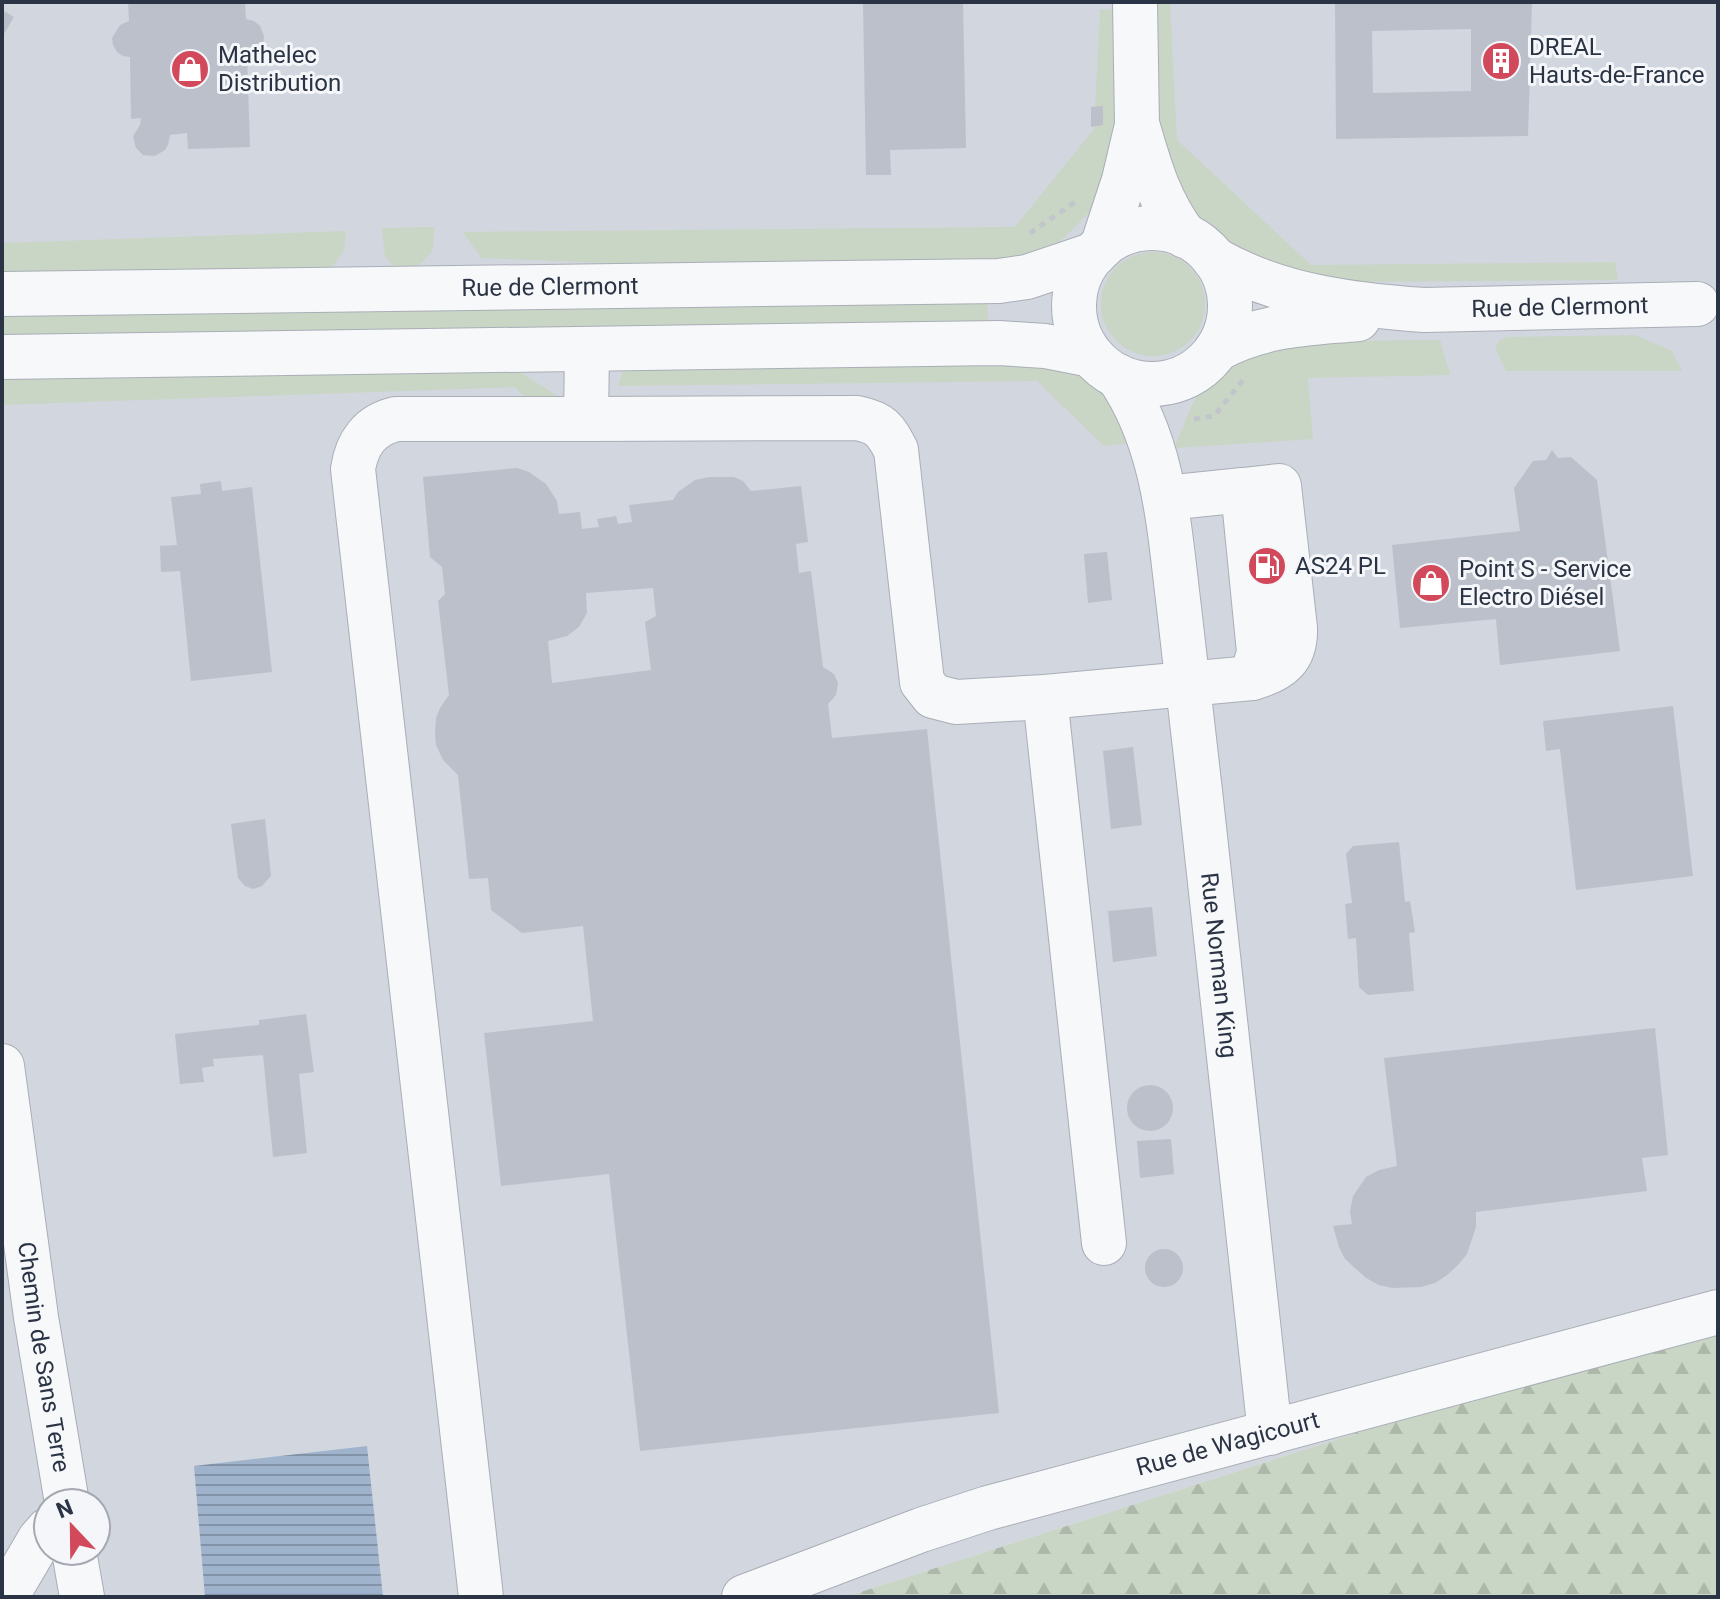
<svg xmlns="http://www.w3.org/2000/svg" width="1720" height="1599" font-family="Roboto,sans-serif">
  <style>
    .built { fill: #d2d6de; fill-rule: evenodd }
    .grass { fill: #c9d6c5 }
    .forest { fill: url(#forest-firs) }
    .water { fill: url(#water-rules) }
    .building { fill: #bbc0ca; fill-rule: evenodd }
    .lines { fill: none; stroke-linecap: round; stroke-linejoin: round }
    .minor-casing { stroke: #a9aeb7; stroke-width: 46 }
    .path { stroke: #c2c5cb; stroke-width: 5; stroke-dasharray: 6 6; stroke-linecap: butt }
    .minor { stroke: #f7f8fa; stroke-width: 44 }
    .labels { text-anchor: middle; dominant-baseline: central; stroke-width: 6; stroke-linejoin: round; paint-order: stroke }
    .poi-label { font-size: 24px; fill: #2b3445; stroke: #f4f6f9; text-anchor: start }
    .street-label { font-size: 24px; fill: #2b3445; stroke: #f4f6f9 }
  </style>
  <defs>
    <pattern id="forest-firs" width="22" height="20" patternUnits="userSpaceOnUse" patternTransform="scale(2)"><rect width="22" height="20" fill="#c9d6c5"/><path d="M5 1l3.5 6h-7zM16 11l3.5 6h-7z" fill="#adb8ab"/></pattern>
    <pattern id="water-rules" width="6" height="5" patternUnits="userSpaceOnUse" patternTransform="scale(2)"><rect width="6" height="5" fill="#9fb4cc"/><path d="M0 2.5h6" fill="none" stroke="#8293a7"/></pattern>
  </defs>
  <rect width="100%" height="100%" fill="#e4e7ec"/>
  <path class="built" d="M2,2H1718V1331L1488,1391L845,1597H2ZM48,1503H96V1551H48Z"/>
  <g class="grass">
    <path d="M1158,2H1170L1177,140L1311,265L1615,262L1618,280L1338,282L1221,247L1187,214L1160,148Z"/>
    <path d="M1100,9L1116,10L1113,166L1096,205L1067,235L1041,257L821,272L481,258L463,232L1015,227L1094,129Z"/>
    <path d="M435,227L432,252L421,263L409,270L398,269L385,257L382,228Z"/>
    <path d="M346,231L344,251L326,275L2,279V243Z"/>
    <circle cx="1153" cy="304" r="52"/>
    <path d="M987,292L988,328L2,344V309Z"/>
    <path d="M1635,335L1672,351L1682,371H1506L1495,347L1500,340L1507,337Z"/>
    <path d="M1440,340L1450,375L1308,378L1313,439L1174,448L1192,405L1207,378L1228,360L1321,341Z"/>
    <path d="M1002,358L1095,372L1139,442L1104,446L1037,381L618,386L626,364Z"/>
    <path d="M507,364L569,403L529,402L515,387L2,405V379Z"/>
  </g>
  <path class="forest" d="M1718,1331V1597H845L1488,1391Z"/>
  <path class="water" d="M367,1446L383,1597H205L194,1466Z"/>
  <g class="building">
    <path d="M128,2H245L246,19L254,21L260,26L264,36L263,44L258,51L247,54L250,147L188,149L187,133L170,135L168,145L165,150L155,156L143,155L136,148L133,136L140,125L141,118L131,119L130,57L123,56L117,52L113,45L112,38L120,25L129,21Z"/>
    <path d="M863,2H963L966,148L890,150L891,175H866Z"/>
    <path d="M1335,2H1532L1528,136L1336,139ZM1471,29V91L1373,93L1372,31Z"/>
    <path d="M2,10L14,17L2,37Z"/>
    <path d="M1103,106V125L1091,127V107Z"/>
    <path d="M1552,450L1558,458L1571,457L1597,480L1620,651L1500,665L1496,619L1400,628L1392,545L1520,531L1514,488L1533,461L1546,460Z"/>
    <path d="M517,468L529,472L546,484L557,501L559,514L580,512L582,529L599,527L597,519L616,516L618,524L632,522L629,505L673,500L678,492L695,480L709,477H734L743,481L751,491L801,486L808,542L796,544L799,573L811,571L823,667L834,674L838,683L836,695L828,704L832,738L927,729L999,1413L640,1451L609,1174L501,1186L484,1033L593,1021L583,926L522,933L491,910L488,878L469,879L458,775L443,760L436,745L435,734L436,718L440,708L449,695L438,601L445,594L442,567L430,557L423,477ZM653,588L656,616L645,622L651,670L552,683L548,641L567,636L579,627L587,613L586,593Z"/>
    <path d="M221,481L222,491L252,487L272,672L191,681L180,571L161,572L160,546L177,545L171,497L201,494L200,484Z"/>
    <path d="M1107,552L1112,600L1088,603L1084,554Z"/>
    <path d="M1673,706L1693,876L1576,890L1560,749L1546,751L1543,721Z"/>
    <path d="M1133,747L1142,825L1111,829L1103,751Z"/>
    <path d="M265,819L271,876L262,886L253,889L245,886L238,878L231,824Z"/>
    <path d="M1399,842L1405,902L1410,901L1415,932L1409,933L1414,991L1368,995L1359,987L1356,938L1348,939L1345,904L1352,903L1346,854L1353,846Z"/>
    <path d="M1152,907L1157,956L1113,962L1108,911Z"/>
    <path d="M306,1014L314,1072L299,1074L307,1153L273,1157L263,1055L213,1059L214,1066L202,1068L204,1082L180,1084L175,1034L259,1025V1020Z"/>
    <path d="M1655,1028L1668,1155L1642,1158L1647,1191L1476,1212V1227L1467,1254L1458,1265L1447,1275L1435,1283L1421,1287L1392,1288L1379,1285L1366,1278L1345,1259L1339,1247L1333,1226L1352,1224L1350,1211L1353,1196L1366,1177L1379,1170L1397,1166L1384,1058Z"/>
    <circle cx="1150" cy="1108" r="23"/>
    <path d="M1171,1139L1174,1174L1140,1178L1137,1141Z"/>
    <circle cx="1164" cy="1268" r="19"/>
  </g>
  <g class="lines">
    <g class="minor-casing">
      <g id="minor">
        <path d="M1138,127C1150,168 1159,201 1185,236"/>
        <circle cx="1152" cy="306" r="78"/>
        <path d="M1102,247L1124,180L1137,125L1135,2"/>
        <path id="s1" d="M1214,259C1278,296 1352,305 1424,310L1697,304"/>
        <path id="s2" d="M2,294L999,281L1027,277L1095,254"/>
        <path d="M1217,349C1264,324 1306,324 1358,319"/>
        <path d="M587,350L586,419L857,418C881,423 885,429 896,450L922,682L933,696L956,702L1045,697"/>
        <path d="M2,357L999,343L1045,346L1091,355"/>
        <path id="s3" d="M1118,376C1165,445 1169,527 1179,608C1186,672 1194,736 1201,800C1224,1011 1247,1222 1270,1433"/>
        <path d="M1243,490L1279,486L1295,628C1296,658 1281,670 1252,678"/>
        <path id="s4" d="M2,1066L36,1317L67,1503"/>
        <path d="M1104,1243L1045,697L1252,678L1259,652L1243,490L1166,498"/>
        <path d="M74,1551L82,1597"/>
        <path d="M6,1597L40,1539L48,1530"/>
        <path d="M481,1597L353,469C357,443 370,425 396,419H586"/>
        <path id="s5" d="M744,1597L921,1530L988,1508L1718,1312"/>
      </g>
    </g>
    <g class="path">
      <path d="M1030,233L1078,200"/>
      <path d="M1194,419L1214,416L1243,380"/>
    </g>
    <use href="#minor" class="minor"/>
  </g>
  <defs>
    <g id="building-disc" transform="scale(2)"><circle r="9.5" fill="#d1495b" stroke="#f4f6f9"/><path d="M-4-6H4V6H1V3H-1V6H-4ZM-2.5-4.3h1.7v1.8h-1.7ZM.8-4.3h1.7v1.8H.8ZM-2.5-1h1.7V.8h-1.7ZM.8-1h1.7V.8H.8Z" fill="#fff"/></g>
    <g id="shop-disc" transform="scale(2)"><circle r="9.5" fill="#d1495b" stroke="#f4f6f9"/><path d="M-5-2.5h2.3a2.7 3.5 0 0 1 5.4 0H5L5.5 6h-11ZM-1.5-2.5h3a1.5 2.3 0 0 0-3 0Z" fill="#fff"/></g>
    <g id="fuel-disc" transform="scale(2)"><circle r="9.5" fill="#d1495b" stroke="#f4f6f9"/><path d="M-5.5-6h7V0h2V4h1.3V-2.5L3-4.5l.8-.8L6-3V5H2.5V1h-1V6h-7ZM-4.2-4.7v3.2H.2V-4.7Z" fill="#fff"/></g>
  </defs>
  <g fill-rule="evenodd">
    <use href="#building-disc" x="1501" y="61"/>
    <use href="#shop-disc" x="190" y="69"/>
    <use href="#fuel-disc" x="1267" y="566"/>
    <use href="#shop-disc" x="1431" y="583"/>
  </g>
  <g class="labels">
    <g class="poi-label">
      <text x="1529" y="47">DREAL<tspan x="1529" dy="28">Hauts-de-France</tspan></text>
      <text x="218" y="55">Mathelec<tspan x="218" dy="28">Distribution</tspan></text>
      <text x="1295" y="566">AS24 PL</text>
      <text x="1459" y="569">Point S - Service<tspan x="1459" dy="28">Electro Diésel</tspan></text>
    </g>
    <g class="street-label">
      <text stroke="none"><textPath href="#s2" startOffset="548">Rue de Clermont</textPath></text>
      <text stroke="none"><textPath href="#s1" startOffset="354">Rue de Clermont</textPath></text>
      <text stroke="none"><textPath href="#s3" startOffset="602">Rue Norman King</textPath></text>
      <text stroke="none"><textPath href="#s4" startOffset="294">Chemin de Sans Terre</textPath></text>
      <text stroke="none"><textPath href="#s5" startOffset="508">Rue de Wagicourt</textPath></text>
    </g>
  </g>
  <rect width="1720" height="1599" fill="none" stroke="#2b3445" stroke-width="8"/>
  <g transform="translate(72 1527) rotate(338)"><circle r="38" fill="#f4f6f9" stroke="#a4a8b1" stroke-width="2"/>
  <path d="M0-6L14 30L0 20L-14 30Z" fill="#d1495b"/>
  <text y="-12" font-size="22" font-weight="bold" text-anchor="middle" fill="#2b3445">N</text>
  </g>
</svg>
